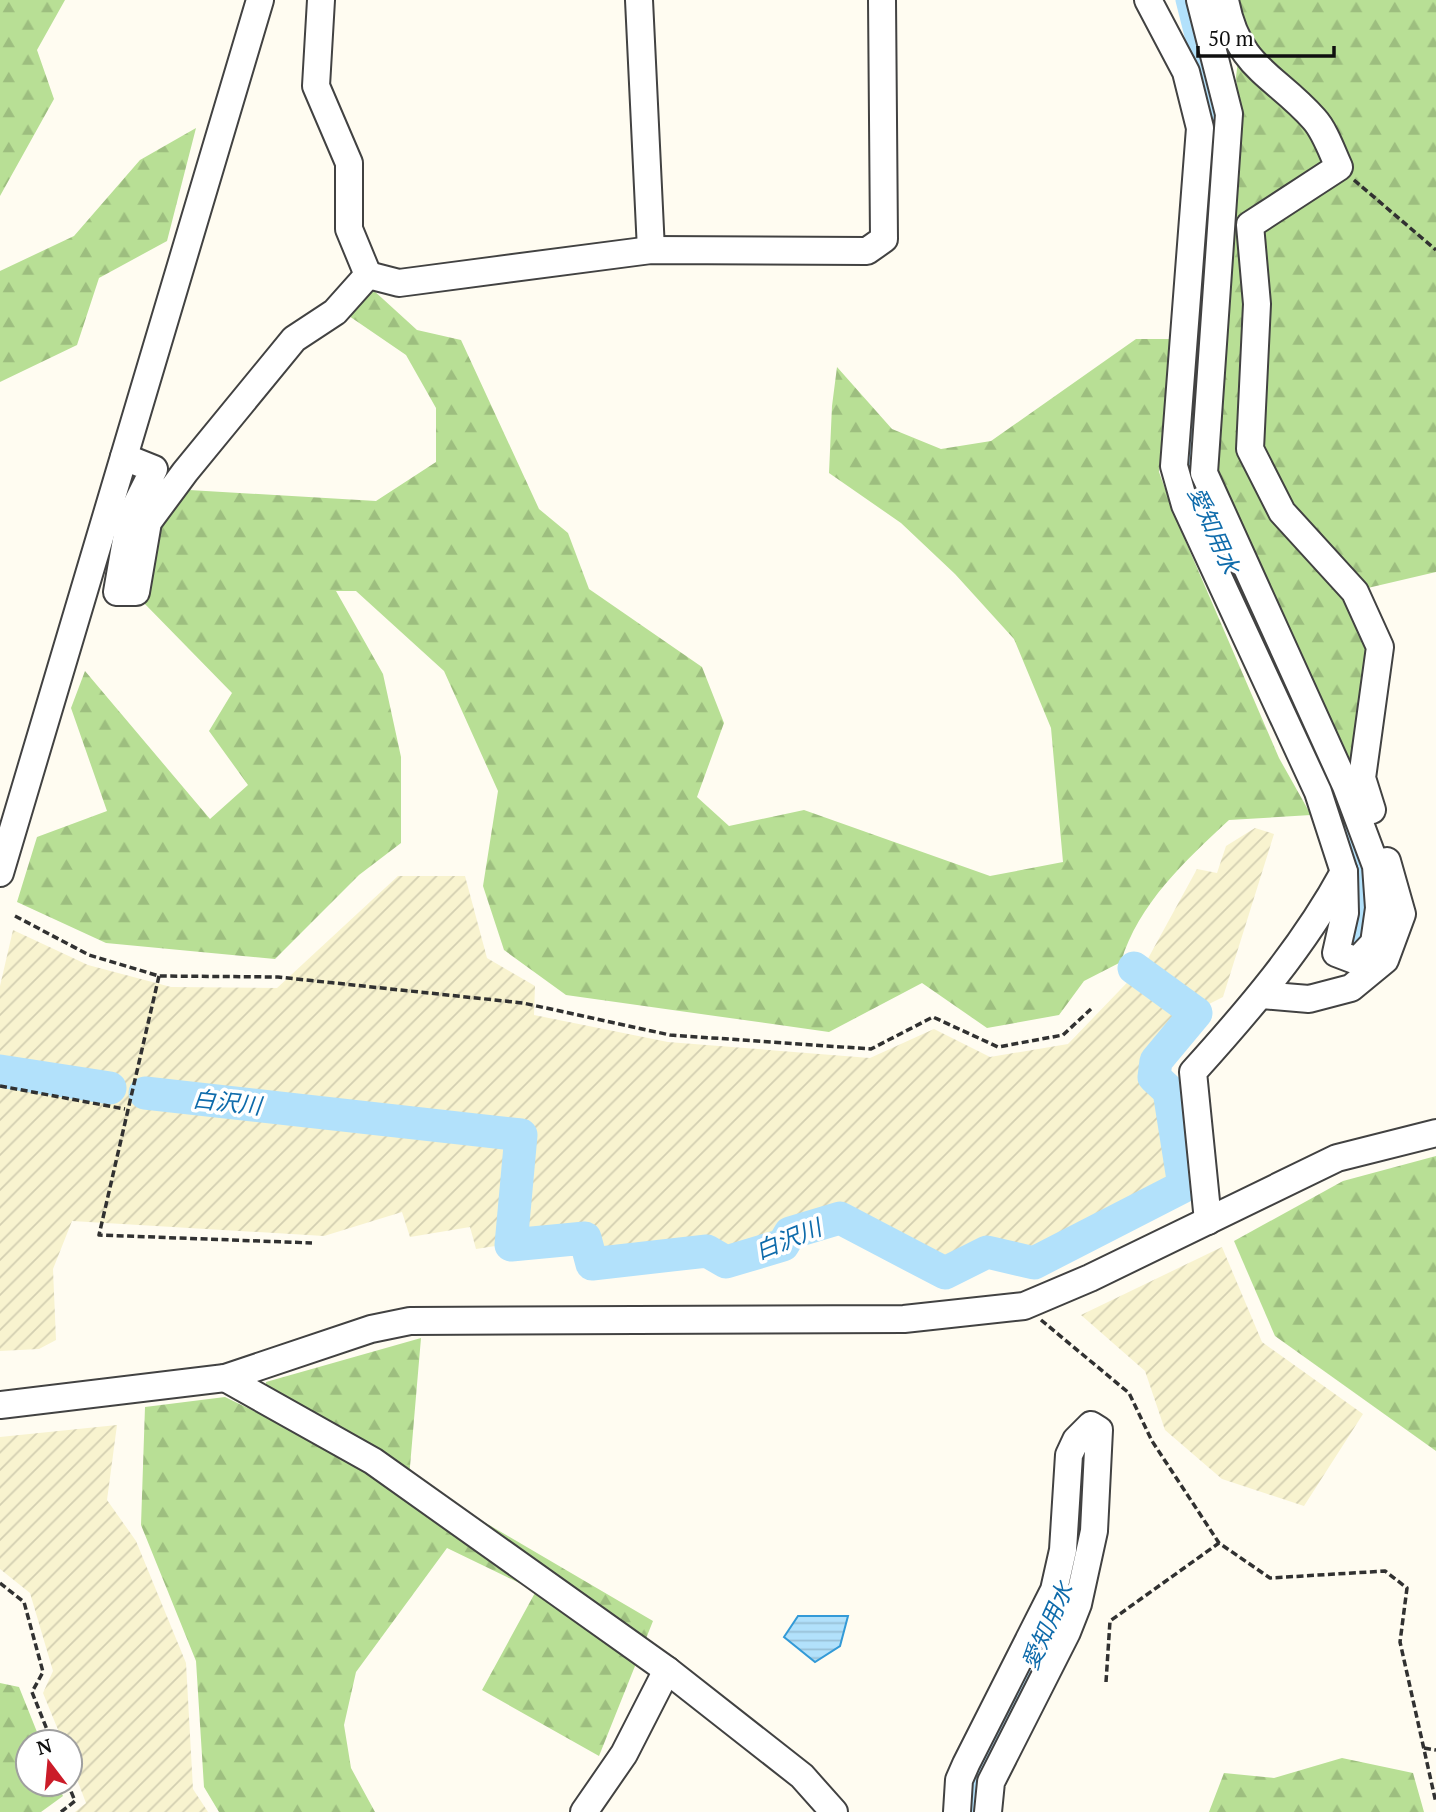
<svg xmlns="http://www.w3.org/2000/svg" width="1436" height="1812" font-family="'PT Serif','Noto Sans JP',serif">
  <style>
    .farmland { fill: url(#farmland-furrows) }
    .forest { fill: url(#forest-firs) }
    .water { fill: url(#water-rules); stroke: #339ad7; stroke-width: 2 }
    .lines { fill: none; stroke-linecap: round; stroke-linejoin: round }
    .canal { stroke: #b2e1fb; stroke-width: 19 }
    .river { stroke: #b2e1fb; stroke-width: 33 }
    .minor-casing { stroke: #424242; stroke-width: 30 }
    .path { stroke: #313131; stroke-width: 3.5; stroke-dasharray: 7 3.5; stroke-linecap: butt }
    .minor { stroke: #fff; stroke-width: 26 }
    .labels { text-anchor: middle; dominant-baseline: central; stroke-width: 7; stroke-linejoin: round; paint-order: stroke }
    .water-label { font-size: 23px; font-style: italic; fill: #0e6bab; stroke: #fff }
  </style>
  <defs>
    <pattern id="farmland-furrows" width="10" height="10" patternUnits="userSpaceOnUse" patternTransform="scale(1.75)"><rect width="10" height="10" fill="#f8f3cf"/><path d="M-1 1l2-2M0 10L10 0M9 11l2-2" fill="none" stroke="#d3cfb1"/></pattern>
    <pattern id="forest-firs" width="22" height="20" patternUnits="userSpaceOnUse" patternTransform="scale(1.75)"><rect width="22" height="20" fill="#b8df95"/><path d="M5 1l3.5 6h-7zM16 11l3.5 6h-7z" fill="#9dbe7f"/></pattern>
    <pattern id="water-rules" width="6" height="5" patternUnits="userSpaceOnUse" patternTransform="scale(1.75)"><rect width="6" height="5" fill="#b2e1fb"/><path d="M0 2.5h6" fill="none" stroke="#98c0d6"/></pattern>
  </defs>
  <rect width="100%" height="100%" fill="#fffcf1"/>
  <g class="farmland">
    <path d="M1255,828L1274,834L1223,997L1177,1020L1146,1063L1145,1082L1162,1097L1173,1180L1039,1260L990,1242L946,1264L843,1209L790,1224L777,1238L727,1253L708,1243L598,1255L590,1231L476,1249L470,1227L410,1237L402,1212L324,1236L72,1221L53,1269L56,1340L39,1349L0,1351V986L13,930L88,965L171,987L277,988L398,876H465L487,958L535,986L534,1015L668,1042L870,1058L934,1029L990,1057L1068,1044L1145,964L1197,869L1217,873L1226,846Z"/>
    <path d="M1222,1247L1262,1342L1363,1414L1304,1506L1222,1479L1165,1430L1145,1371L1081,1315Z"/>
    <path d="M117,1425L107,1500L136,1541L186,1663L193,1789L208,1812H75L86,1803L70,1761V1742H63L43,1693L53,1671L30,1593L0,1569V1437Z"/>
  </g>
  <g class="forest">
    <path d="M0,0H65L37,50L54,99L0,196Z"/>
    <path d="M1239,0H1436V572L1342,594L1369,650L1349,766L1215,472L1239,116L1236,77L1243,19Z"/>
    <path d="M196,128L167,241L99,278L77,345L0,382V271L74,236L140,160Z"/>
    <path d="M372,289L417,330L461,340L539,509L568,533L589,589L702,667L724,723L697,797L729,826L804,810L990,876L1063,862L1051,728L1014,639L955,574L901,523L829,473L832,406L837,367L892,429L941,449L991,441L1136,339H1170L1159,472L1176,519L1279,758L1311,815L1229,820C1186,860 1138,904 1121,962L1084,981L1059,1015L987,1028L922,983L829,1032L566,995L504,950L483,886L498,791L444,671L356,591H336L383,674L401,757V843L359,875L275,959L106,943L17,902L37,837L107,811L71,708L85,671L210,819L248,785L209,731L232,693L143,602L159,530L189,490L376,501L436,462V408L406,355L349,316Z"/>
    <path d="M1436,1156V1451L1275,1336L1234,1241L1343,1181Z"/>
    <path d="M421,1338L409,1478L653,1621L599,1756L482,1690L536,1591L447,1548L356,1672L344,1725L351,1768L375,1812H219L204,1787L196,1661L141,1525L145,1407L225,1397L266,1417V1382Z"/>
    <path d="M0,1683L19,1687L41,1742H28V1784H58L63,1796L41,1812H0Z"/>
    <path d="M1342,1758L1413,1773L1424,1812H1209L1224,1773L1274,1778Z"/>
  </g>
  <path class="water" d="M798,1616H848L840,1646L815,1662L784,1637Z"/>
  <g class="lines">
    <g class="canal">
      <path d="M1185,0L1213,111L1211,149"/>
      <path d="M1208,186L1190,477L1309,743"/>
      <path d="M1323,774L1365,869L1362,918L1352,952"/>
      <path d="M969,1812L973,1783L1048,1637L1069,1586L1074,1556"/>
    </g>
    <g class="river">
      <path d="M0,1071L110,1088"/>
      <path d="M145,1093L521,1135L511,1245L585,1238L592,1264L707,1251L726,1262L783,1245L790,1233L840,1218L945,1273L987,1252L1034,1263L1184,1186L1169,1091L1154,1077L1156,1061L1196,1013L1134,968"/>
    </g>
    <g class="minor-casing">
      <g id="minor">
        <path d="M321,0L316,86L349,163V229L368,275"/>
        <path d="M639,0L651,250"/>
        <path d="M1148,0L1186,72L1200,128L1174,466L1185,505L1318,792L1344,872L1345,913L1336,953L1357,961L1374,943L1379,908L1376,866L1346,786L1204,473L1229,114L1200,0"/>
        <path d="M1225,0C1238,69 1274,74 1314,119C1325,131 1332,152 1339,167L1250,225L1257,304L1250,449L1282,512L1355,592L1380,647L1362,778L1372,810"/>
        <path d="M368,275L399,283L651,250L867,251L884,239L882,0"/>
        <path d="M124,457L154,469L130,517L117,592H136L148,522L185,472L294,339L335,312L368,275"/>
        <path d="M0,873L260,0"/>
        <path d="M1262,995L1309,999L1351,988L1385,960L1402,914L1387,861"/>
        <path d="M1208,1221L1193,1072C1249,1010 1304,946 1344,872"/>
        <path d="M225,1378L373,1461L667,1670L802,1776L834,1812"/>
        <path d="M0,1405L225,1378L371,1329L410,1321L904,1319L1024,1306L1090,1278L1337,1158L1436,1133"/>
        <path d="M584,1812L624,1754L667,1670"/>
        <path d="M957,1812L959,1780L966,1764L1054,1590L1063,1550L1069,1455L1076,1440L1091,1425L1099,1430L1094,1531L1078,1604L1067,1632L991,1782L988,1812"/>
      </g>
    </g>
    <g class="path">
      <path d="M1354,180L1436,250"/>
      <path d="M15,916L89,955L159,976L278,977L523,1003L670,1035L871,1049L933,1017L998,1047L1063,1035L1091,1009"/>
      <path d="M159,976L99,1235L312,1243"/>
      <path d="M0,1086L125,1109"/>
      <path d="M1041,1320L1129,1393L1152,1441L1219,1543L1270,1578L1385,1571L1407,1588L1400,1642L1436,1803"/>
      <path d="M0,1583L24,1602L43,1672L32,1692L52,1742"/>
      <path d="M1106,1682L1110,1621L1219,1543"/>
      <path d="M1424,1748L1436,1750"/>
      <path d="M61,1812L75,1801L68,1784"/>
    </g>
    <use href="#minor" class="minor"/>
  </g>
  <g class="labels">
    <g class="water-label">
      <text transform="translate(1214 530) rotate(66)">愛知用水</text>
      <text transform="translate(227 1102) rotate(6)">白沢川</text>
      <text transform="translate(788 1239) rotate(-22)">白沢川</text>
      <text transform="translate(1047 1626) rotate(-66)">愛知用水</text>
    </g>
  </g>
  <g transform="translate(49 1763) rotate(344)"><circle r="33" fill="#ffffff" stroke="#9f9f9f" stroke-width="2"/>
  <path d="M0-5L12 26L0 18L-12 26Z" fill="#cb1c29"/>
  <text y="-10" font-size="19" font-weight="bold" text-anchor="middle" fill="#0f0f0f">N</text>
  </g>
  <path d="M1198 46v10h136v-10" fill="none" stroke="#0f0f0f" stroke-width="3.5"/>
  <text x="1208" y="46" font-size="21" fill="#0f0f0f" stroke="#ffffff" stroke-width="5" paint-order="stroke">50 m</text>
</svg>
